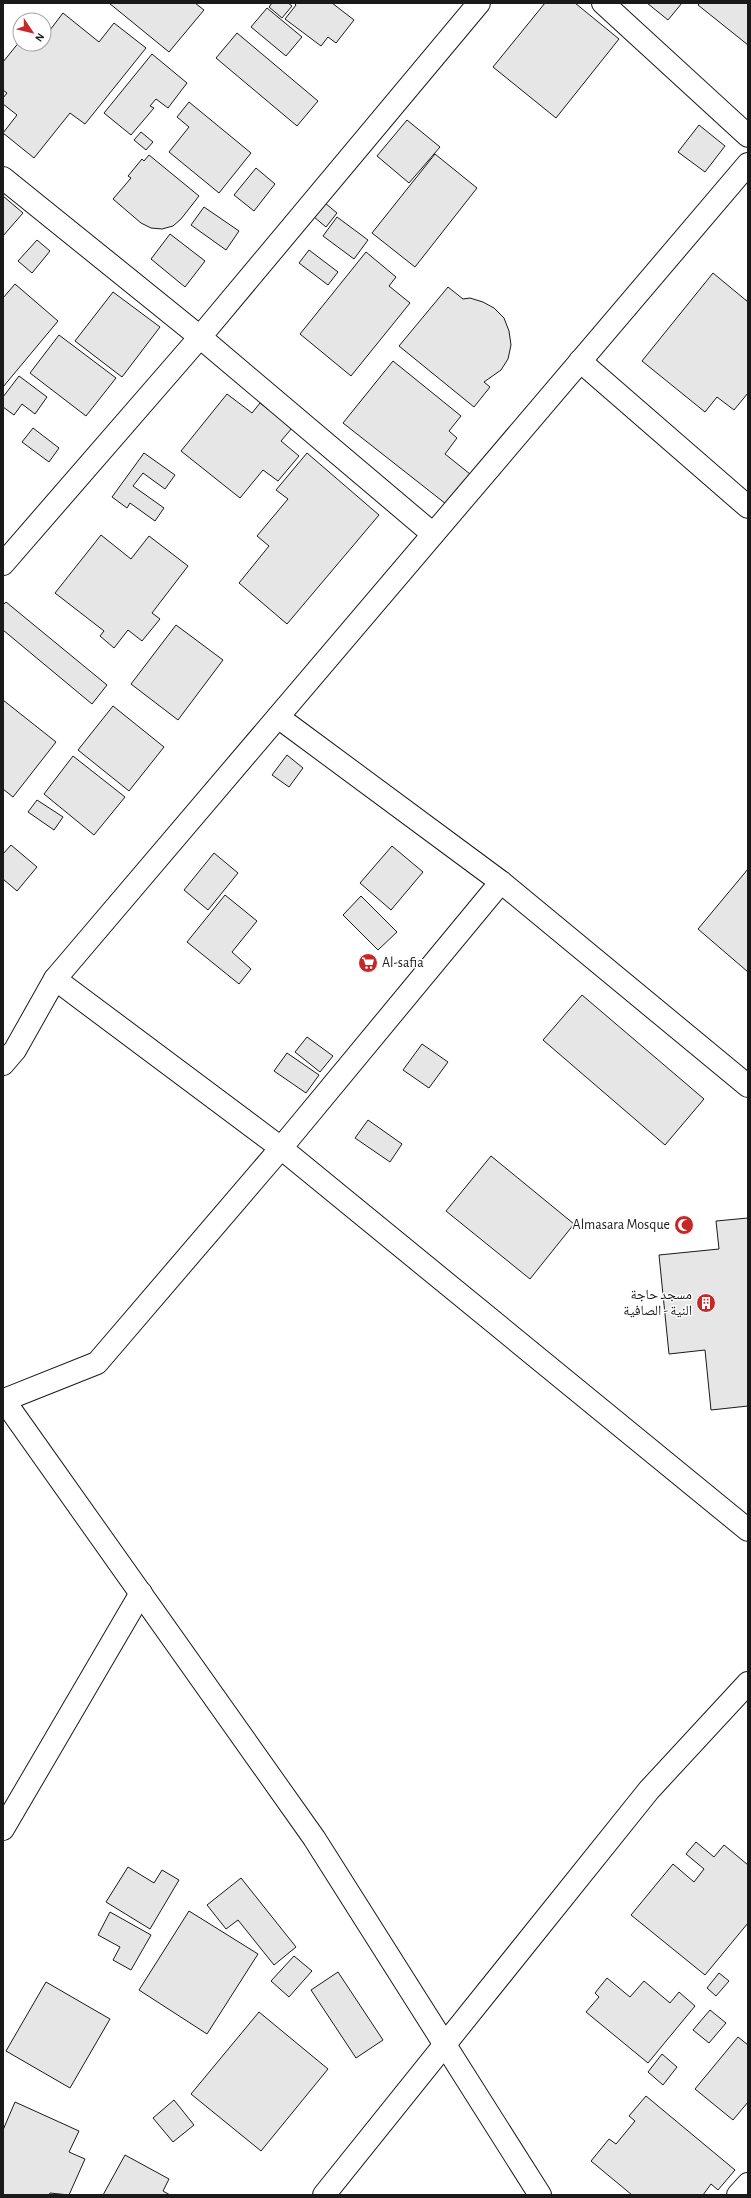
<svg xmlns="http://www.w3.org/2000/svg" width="751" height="2198" font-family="'Alegreya Sans','Noto Naskh Arabic',sans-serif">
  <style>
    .building { fill: #e6e6e6; stroke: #1a1a1a }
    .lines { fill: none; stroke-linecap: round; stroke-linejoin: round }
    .minor-casing { stroke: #1a1a1a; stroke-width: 24 }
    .minor { stroke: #fff; stroke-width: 22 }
    .labels { text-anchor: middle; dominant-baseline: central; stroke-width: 3; stroke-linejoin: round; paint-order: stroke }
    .poi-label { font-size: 14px; fill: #1a1a1a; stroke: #fff; text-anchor: end }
  </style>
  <rect width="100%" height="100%" fill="#fff"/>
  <g class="building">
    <path d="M109,3H195L204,10L169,52Z"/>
    <path d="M272,3H288L292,6L282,18L269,7Z"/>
    <path d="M294,3H332L354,20L336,43L328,37L321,46L285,19L296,5Z"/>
    <path d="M545,3H575L619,39L556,118L493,67Z"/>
    <path d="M647,3H682L668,20Z"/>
    <path d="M700,3H748V45L698,5Z"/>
    <path d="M267,8L302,37L286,56L251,27Z"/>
    <path d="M63,13L99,42L114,23L146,48L85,124L70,113L34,158L3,133L17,115L3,104V98L7,93L3,90V62L20,41V44H44V25L50,30Z"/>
    <path d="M237,33L318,101L297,126L216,58Z"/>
    <path d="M152,54L187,83L168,108L156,99L150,106L154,108L131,135L104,113Z"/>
    <path d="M189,102L251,153L219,193L169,152L189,127L177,117Z"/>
    <path d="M407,120L440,147L409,183L377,156Z"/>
    <path d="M699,125L725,146L705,172L678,152Z"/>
    <path d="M141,132L153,142L146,150L134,140Z"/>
    <path d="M435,154L477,188L415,267L372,233Z"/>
    <path d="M149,155L199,196L181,219L173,226L162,229L151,228L141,223L113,199L131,178L128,176L142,159L144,161Z"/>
    <path d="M256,168L275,184L254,211L234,195Z"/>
    <path d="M3,196L23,213L3,236Z"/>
    <path d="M325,203L337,213L326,227L314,217Z"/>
    <path d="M204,207L239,231L226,250L191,225Z"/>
    <path d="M337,217L368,240L354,259L323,236Z"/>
    <path d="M170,234L205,261L185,287L151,259Z"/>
    <path d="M37,240L50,251L32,273L18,261Z"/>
    <path d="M309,250L338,272L328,285L299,263Z"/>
    <path d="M366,252L396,277L389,286L410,303L351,376L300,334Z"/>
    <path d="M713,273L748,302V393L734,410L717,397L705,412L642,361Z"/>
    <path d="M15,284L58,321L3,387V298Z"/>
    <path d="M448,287L463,299L470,298L483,302L494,308L504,318L509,331L511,345L508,359L501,370L484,382L490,387L474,407L399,346Z"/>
    <path d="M113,292L160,327L122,377L75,341Z"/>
    <path d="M59,335L116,378L86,416L30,373Z"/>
    <path d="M393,361L461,416L449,431L457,438L445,454L470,474L446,504L343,423Z"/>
    <path d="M19,376L47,397L35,414L22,404L14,415L3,407V397Z"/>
    <path d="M227,394L252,413L260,403L292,428L281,441L299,456L278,481L263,470L240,498L181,451Z"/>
    <path d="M33,428L59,448L49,462L22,442Z"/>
    <path d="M144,453L175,475L165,489L143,473L133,486L164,508L155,521L130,503L127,508L112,497Z"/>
    <path d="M307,453L379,515L287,624L239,583L269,546L257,536L288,499L276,490Z"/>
    <path d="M101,535L131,559L149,536L188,566L152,613L160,619L142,641L128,630L114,648L100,636L104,631L55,593Z"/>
    <path d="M6,602L107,685L92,704L3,630V605Z"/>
    <path d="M176,625L223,660L178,720L131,684Z"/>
    <path d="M3,700L56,742L13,797L3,789Z"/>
    <path d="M113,706L164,747L129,791L78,750Z"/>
    <path d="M287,755L303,768L289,787L272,775Z"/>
    <path d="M73,756L125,797L94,835L44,794Z"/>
    <path d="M37,800L63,817L54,830L28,812Z"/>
    <path d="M11,845L37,867L17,891L3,879V854Z"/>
    <path d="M392,846L423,872L391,910L360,883Z"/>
    <path d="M214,853L238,873L208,910L184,890Z"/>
    <path d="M748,869V972L698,929Z"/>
    <path d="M225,895L257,921L232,952L251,969L239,984L187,942Z"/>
    <path d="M361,896L397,932L378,950L343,915Z"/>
    <path d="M582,995L704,1099L665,1145L543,1040Z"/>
    <path d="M307,1037L333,1056L320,1072L295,1052Z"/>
    <path d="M422,1044L448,1062L429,1088L403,1070Z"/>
    <path d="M287,1053L319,1075L306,1093L274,1071Z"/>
    <path d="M368,1120L402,1144L390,1162L355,1138Z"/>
    <path d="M491,1156L574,1224L530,1279L446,1211Z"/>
    <path d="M748,1218V1406L711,1410L705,1350L669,1354L659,1255L719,1249L716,1221Z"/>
    <path d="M696,1842L714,1857L724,1845L748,1865V1923L705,1975L631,1915L673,1864L694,1882L704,1869L686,1854Z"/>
    <path d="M128,1867L154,1883L162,1870L179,1880L150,1929L106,1902Z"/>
    <path d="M241,1878L296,1947L274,1965L238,1920L226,1929L207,1905Z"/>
    <path d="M189,1911L258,1954L207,2034L139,1990Z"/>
    <path d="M110,1912L151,1935L131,1970L113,1960L120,1947L98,1935Z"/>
    <path d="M294,1956L312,1971L289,1997L271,1981Z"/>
    <path d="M338,1972L383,2040L356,2058L311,1990Z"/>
    <path d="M719,1973L729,1981L716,1996L707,1988Z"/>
    <path d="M607,1978L630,1997L644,1981L670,2003L679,1992L695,2006L648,2063L586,2012L599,1997L595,1993Z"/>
    <path d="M46,1982L110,2019L70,2088L6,2051Z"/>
    <path d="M710,2010L726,2023L709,2043L693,2030Z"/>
    <path d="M259,2012L328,2069L261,2151L191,2094Z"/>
    <path d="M738,2037L748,2045V2102L733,2120L695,2089Z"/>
    <path d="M662,2054L677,2067L663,2085L648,2072Z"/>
    <path d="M646,2096L735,2170L718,2190L711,2184L703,2195H632L591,2161L609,2139L616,2144L635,2121L629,2116Z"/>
    <path d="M174,2100L194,2125L173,2142L153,2118Z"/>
    <path d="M15,2102L79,2131L69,2152L85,2159L69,2195L50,2193L49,2195H3V2130Z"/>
    <path d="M125,2155L169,2179L163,2191L170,2195H103Z"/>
  </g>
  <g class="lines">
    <g class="minor-casing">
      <g id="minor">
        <path d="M603,3L748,136"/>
        <path d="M3,178L200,337L433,534"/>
        <path d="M580,361L748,507"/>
        <path d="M3,564L200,337L479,3"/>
        <path d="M278,717L501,882L748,1086"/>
        <path d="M55,979L281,1148L748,1530"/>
        <path d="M3,1064L15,1050L55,979L748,164"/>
        <path d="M3,1399L314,1838L540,2195"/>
        <path d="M4,1400L97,1363L281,1148L501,882"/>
        <path d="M3,1829L141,1593"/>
        <path d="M324,2195L649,1790L748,1683"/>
        <path d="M738,2195L748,2184"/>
      </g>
    </g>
    <use href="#minor" class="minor"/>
  </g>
  <defs>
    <g id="supermarket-disc" transform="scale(1)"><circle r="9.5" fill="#c62828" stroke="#fff"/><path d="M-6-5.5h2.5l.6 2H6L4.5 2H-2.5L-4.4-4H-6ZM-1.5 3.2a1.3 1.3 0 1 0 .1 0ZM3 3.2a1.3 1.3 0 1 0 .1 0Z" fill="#fff"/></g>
    <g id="mosque-disc" transform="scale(1)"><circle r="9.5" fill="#c62828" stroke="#fff"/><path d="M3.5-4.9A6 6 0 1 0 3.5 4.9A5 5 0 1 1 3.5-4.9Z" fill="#fff"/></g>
    <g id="building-disc" transform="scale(1)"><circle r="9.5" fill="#c62828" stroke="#fff"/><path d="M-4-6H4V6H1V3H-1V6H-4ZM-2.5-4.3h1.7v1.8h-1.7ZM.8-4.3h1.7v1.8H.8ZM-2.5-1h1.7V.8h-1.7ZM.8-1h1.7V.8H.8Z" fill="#fff"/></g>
  </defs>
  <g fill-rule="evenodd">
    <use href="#supermarket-disc" x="368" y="963"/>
    <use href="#mosque-disc" x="684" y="1225"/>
    <use href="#building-disc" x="706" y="1303"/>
  </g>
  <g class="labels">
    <g class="poi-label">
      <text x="382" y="963" text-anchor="start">Al-safia</text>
      <text x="670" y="1225">Almasara Mosque</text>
      <text x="692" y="1295">مسجد حاجة<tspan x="692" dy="16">النية - الصافية</tspan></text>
    </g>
  </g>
  <rect width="751" height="2198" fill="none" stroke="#1a1a1a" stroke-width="8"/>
  <g transform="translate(32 32) rotate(125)"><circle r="19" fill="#ffffff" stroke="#a3a3a3"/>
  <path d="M0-3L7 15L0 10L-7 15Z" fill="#c62828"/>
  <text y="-6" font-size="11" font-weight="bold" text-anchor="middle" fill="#1a1a1a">N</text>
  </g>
</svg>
